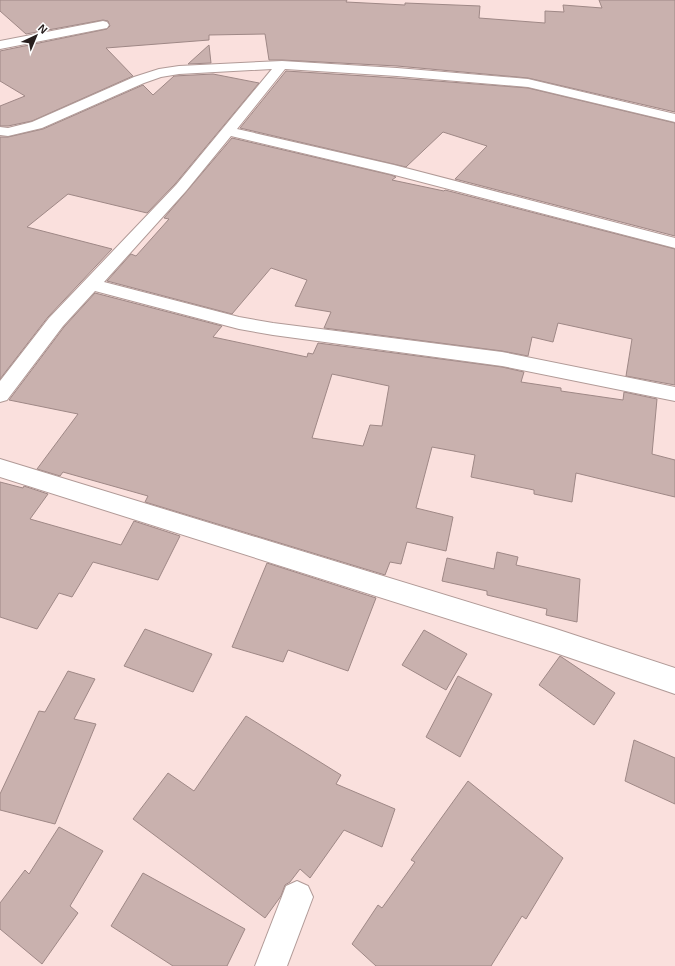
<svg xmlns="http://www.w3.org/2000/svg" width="675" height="966" font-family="Arial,sans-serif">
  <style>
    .building { fill: #c9b1ae; stroke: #9f8886; fill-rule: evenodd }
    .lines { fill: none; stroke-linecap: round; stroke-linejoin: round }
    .minor-casing { stroke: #b19a97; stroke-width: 2 }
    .minor { fill: #fff; fill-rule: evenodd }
  </style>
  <rect width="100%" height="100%" fill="#fae0dd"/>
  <g class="building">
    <path d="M0,0H347L346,2L405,5V3L480,6L479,18L545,23V11L564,12L563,5L602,8L599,0H675V112L528,78L397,66L282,60H269L265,34L209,35V40L106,48L133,76L32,121L8,126H0V106L25,96L0,81V51L107,29L110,26L108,21L103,20L26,34L0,11Z"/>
    <path d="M209,45L211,63L188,64Z"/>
    <path d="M286,71L397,78L528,88L675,123V236L455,179L487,146L443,132L406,167L240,128Z"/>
    <path d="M213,74L259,83L175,184L147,213L68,194L27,227L112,249L48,317L0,379V137H8L43,129L143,85L153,95L174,76Z"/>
    <path d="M232,138L391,175L396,177L392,180L444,191L445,190L675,249V385L626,376L632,339L558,323L553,342L532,337L528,356L502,351L324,328L331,312L295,306L307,280L271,268L232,314L107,281L131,254L136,256L169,219L164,218Z"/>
    <path d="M95,293L222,326L213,337L307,357L308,353L313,354L318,343L502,367L524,372L521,382L561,388V391L623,400L624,392L657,399L652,454L675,460V497L576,473L572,502L534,494V490L471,477L475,455L432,447L416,508L453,517L446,551L407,542L401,564L390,562L385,575L145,502L148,496L63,472L60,476L37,469L78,414L9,400L64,327ZM332,374L389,386L382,426L370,425L363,446L312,438Z"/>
    <path d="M0,482L23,488L24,486L48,494L30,519L121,545L134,521L180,536L158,580L93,562L72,597L59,593L37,629L0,617Z"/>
    <path d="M497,552L518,557L516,565L580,579L577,622L546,615L547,609L487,595V591L442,581L447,558L494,569Z"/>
    <path d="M267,563L376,598L348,671L288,650L283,662L232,647Z"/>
    <path d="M145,629L212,654L193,692L124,666Z"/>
    <path d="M424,630L467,654L446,690L402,665Z"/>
    <path d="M560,656L615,693L594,725L539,685Z"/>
    <path d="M68,671L95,679L74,719L96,724L55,824L0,810V794L39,711L45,712Z"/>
    <path d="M458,676L492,694L460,757L426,737Z"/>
    <path d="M246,716L341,775L336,784L395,809L382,847L344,830L310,878L300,869L290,882L285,885L281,896L265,918L133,819L168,773L194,791Z"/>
    <path d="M634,740L675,758V804L625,781Z"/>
    <path d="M468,781L563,858L526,919L522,916L491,966H376L352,944L378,905L382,908L415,862L411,860Z"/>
    <path d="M59,827L103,851L70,906L78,913L42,964L0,929V903L25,870L29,874Z"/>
    <path d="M143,873L245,929L227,966H173L111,926Z"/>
  </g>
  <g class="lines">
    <g class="minor-casing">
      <g id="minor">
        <path d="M103,21L107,22L109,25L107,28L0,49V41Z"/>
        <path d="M282,61L397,68L528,79L675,114V122L528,87L397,76L285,69L237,129L394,165L675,238V248L391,174L231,136L186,191L104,282L239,317L273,323L502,352L675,387V401L502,366L273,335L239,329L95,291L63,326L7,400L0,402V381L49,318L176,185L272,69L179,74L161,77L144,83L42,128L8,136L0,135V127L8,128L32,122L134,77L159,69L179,66Z"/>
        <path d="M0,459L553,628L675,668V694L553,652L0,477Z"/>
        <path d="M297,881L308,886L313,897L287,966H255L286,886Z"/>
      </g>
    </g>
    <use href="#minor" class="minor"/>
  </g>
  <g transform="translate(36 36) rotate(44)" stroke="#ffffff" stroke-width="3" paint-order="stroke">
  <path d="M0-3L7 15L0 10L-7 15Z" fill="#271e1d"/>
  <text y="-6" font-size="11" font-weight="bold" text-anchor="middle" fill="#271e1d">N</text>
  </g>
</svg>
